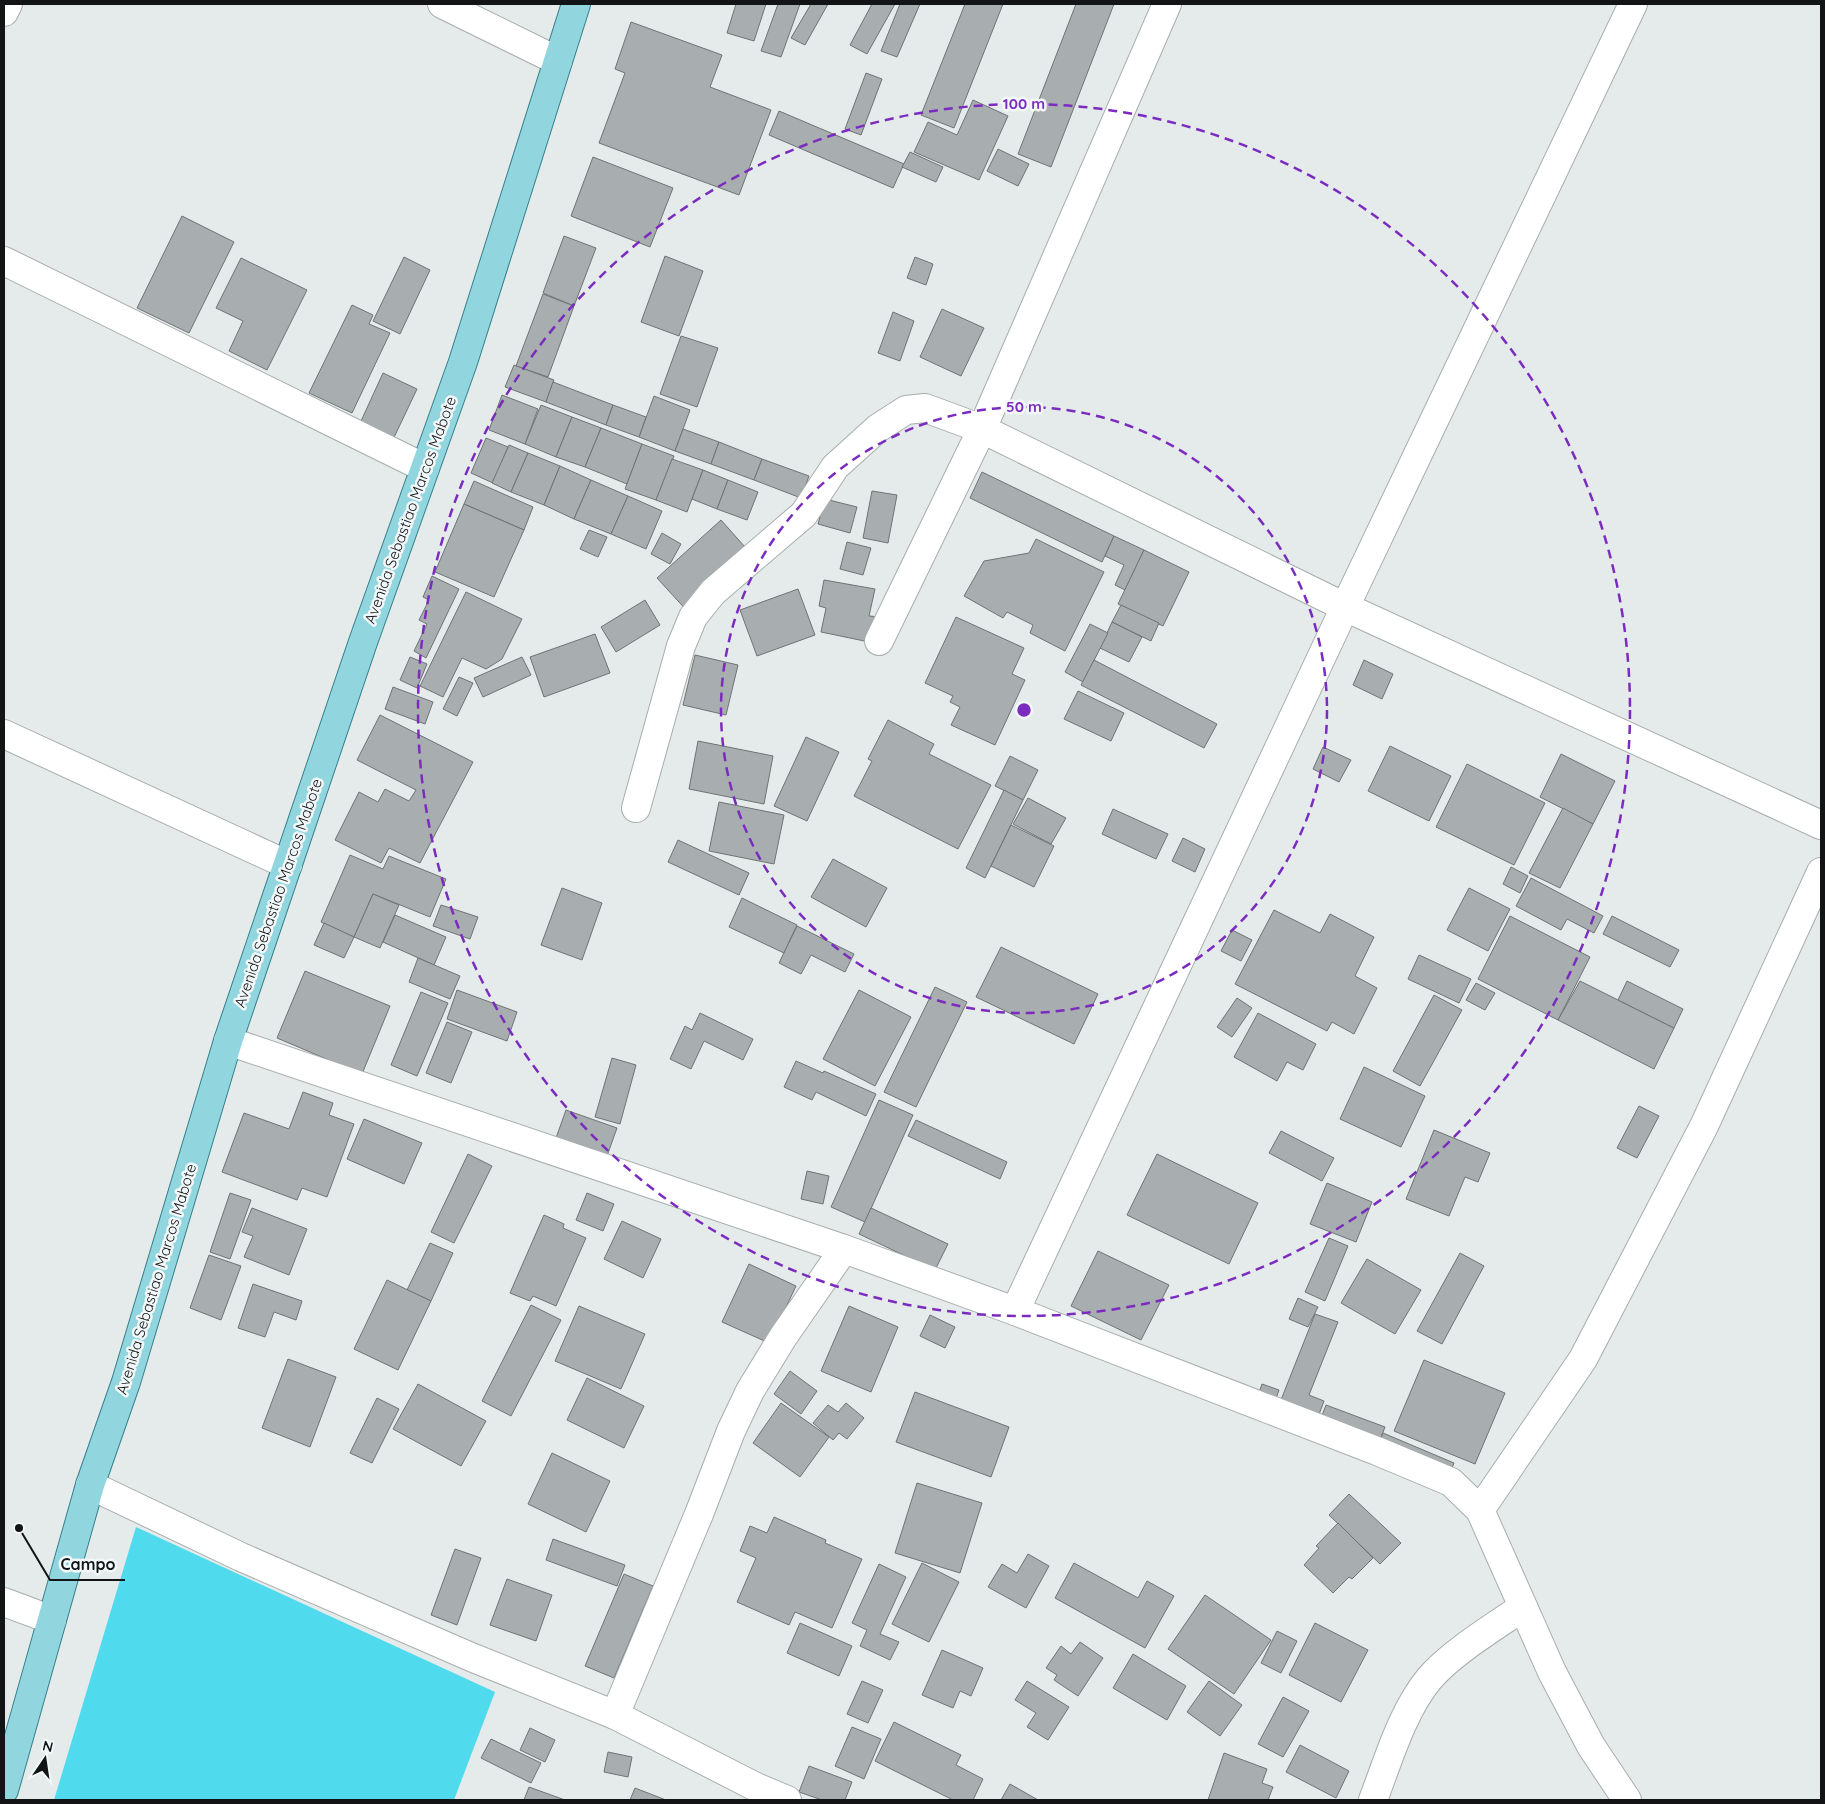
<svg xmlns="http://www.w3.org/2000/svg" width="1825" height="1804" font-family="Quicksand,sans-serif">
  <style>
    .green { fill: #4fdaed }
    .building { fill: #a8aeaf; stroke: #6e7374 }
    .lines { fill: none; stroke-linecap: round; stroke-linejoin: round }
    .minor-casing { stroke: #a7adad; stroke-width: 30 }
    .major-casing { stroke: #35808b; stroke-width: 30 }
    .minor { stroke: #fff; stroke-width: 28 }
    .major { stroke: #91d6df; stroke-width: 28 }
    .ring { fill: none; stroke: #7b2cbf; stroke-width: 2.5; stroke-dasharray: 9 6 }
    .labels { text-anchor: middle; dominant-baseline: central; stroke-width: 5; stroke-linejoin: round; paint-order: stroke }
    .street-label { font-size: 15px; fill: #121415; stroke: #f2f8f9 }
    .centre { fill: #7b2cbf; stroke: #f2f8f9; stroke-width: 2.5 }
    .ring-label { font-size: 15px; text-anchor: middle; font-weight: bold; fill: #7b2cbf; stroke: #f2f8f9; stroke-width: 5; stroke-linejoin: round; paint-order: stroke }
    .leader { fill: none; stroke: #121415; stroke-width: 2 }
    .callout-dot { fill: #121415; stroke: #f2f8f9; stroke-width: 2 }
    .callout-label { font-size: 16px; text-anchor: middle; font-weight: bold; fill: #121415; stroke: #f2f8f9; stroke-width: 5; stroke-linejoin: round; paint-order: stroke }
  </style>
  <rect width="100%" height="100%" fill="#e5ebeb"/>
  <path class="green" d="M136,1527L495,1692L454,1800H54Z"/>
  <g class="building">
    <path d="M736,4H766L754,41L727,33Z"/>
    <path d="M778,4H800L781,57L761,51Z"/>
    <path d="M811,4H828L805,45L791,38Z"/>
    <path d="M872,4H895L867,54L850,45Z"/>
    <path d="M900,4H920L897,57L881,51Z"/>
    <path d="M965,4H1003L954,128L921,115Z"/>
    <path d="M1076,4H1114L1051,167L1018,154Z"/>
    <path d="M631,22L722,55L710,87L771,110L739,195L599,143L625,73L615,69Z"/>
    <path d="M866,73L882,79L861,135L845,129Z"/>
    <path d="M973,100L1008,116L979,180L914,152L928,122L957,135Z"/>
    <path d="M779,111L904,164L893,188L769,135Z"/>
    <path d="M998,149L1029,164L1018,186L987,171Z"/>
    <path d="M910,152L943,167L936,182L902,167Z"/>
    <path d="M593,157L673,188L650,247L571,216Z"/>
    <path d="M182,216L234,242L189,333L137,308Z"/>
    <path d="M564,236L596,248L574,306L543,293Z"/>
    <path d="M665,256L703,271L679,336L641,322Z"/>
    <path d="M404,257L430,270L400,334L373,321Z"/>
    <path d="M915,257L933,264L926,285L907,278Z"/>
    <path d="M241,258L307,290L267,370L229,351L243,321L216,308Z"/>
    <path d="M543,294L574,306L548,377L516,366Z"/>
    <path d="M352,305L373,315L369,324L390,333L352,413L309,393Z"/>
    <path d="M942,309L984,328L961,376L920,357Z"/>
    <path d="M893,312L914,321L900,361L878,353Z"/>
    <path d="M681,336L718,348L697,407L660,394Z"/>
    <path d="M514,365L554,380L546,402L505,387Z"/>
    <path d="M383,373L417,389L389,448L356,432Z"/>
    <path d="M553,382L613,405L606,425L546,402Z"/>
    <path d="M502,395L538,409L525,444L489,430Z"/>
    <path d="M654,396L690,410L675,451L639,437Z"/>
    <path d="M541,405L572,417L556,457L525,444Z"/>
    <path d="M613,405L646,417L639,437L606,425Z"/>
    <path d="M572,417L601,428L585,467L556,457Z"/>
    <path d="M601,428L642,444L627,484L585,467Z"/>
    <path d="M683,429L719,442L711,464L675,451Z"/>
    <path d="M486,438L508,447L493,483L471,473Z"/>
    <path d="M719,442L762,459L754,480L711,464Z"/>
    <path d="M642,444L674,456L656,500L625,489Z"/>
    <path d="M509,445L528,453L511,492L492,483Z"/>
    <path d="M528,453L560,466L544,505L511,492Z"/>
    <path d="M672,459L703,470L687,512L656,500Z"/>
    <path d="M762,459L809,476L801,498L754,480Z"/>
    <path d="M560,466L591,480L574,519L544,505Z"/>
    <path d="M703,470L728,480L717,509L692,499Z"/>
    <path d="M982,472L1114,536L1102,562L970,498Z"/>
    <path d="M591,480L628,496L611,534L574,519Z"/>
    <path d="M728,480L758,492L747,520L717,509Z"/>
    <path d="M474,481L533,507L524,530L464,504Z"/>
    <path d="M872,491L897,495L888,543L863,538Z"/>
    <path d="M628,496L662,511L646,549L611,534Z"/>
    <path d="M825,499L857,507L850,533L818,524Z"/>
    <path d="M464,504L524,530L494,597L435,572Z"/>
    <path d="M721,520L753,556L689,613L657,578Z"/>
    <path d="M589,530L607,537L598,557L580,549Z"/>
    <path d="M662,533L681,544L670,564L651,554Z"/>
    <path d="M1114,536L1144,550L1125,590L1115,585L1124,565L1105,556Z"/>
    <path d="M1036,539L1104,572L1065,651L1030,633L1033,625L1007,612L1003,618L964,596L984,561L1029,553Z"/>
    <path d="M847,542L871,548L863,575L840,569Z"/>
    <path d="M1144,550L1189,572L1163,626L1118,604Z"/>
    <path d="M432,576L459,589L426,658L414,651L427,624L419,620L429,600L423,597Z"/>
    <path d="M824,580L875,589L869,616L880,617L874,643L821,632L826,608L819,606Z"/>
    <path d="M798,589L815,635L757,656L740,610Z"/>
    <path d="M466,592L522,619L502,659L486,669L462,658L443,697L420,686Z"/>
    <path d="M645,600L660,625L616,652L601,627Z"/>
    <path d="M1121,605L1159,623L1151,641L1112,622Z"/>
    <path d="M956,617L1024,648L1012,674L1025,680L995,745L951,725L960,707L950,702L953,696L925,683Z"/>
    <path d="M1112,622L1142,637L1129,662L1100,648Z"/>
    <path d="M1090,624L1108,633L1083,682L1065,672Z"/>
    <path d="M595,634L610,673L544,697L530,657Z"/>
    <path d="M695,655L738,665L726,715L683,705Z"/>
    <path d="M410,657L427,664L417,688L400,680Z"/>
    <path d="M522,657L531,675L483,697L474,678Z"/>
    <path d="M1094,660L1217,724L1204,748L1081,685Z"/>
    <path d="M1364,660L1393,674L1382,699L1353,685Z"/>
    <path d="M459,677L473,683L457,716L443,709Z"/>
    <path d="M393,687L433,702L425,724L385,709Z"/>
    <path d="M1078,691L1124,713L1111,741L1064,719Z"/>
    <path d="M380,715L473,762L420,863L389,848L381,863L335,840L359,792L378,802L385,789L409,801L416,790L357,760Z"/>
    <path d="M888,720L934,744L929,754L991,785L958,849L854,796L872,761L868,759Z"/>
    <path d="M806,737L839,752L807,821L774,806Z"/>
    <path d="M698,741L773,756L764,804L689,789Z"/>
    <path d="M1390,746L1451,776L1429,821L1368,791Z"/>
    <path d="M1323,747L1351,760L1339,782L1313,769Z"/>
    <path d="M1561,754L1615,781L1593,824L1540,797Z"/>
    <path d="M1010,756L1038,770L1023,800L995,786Z"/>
    <path d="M1467,764L1545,803L1514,865L1436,827Z"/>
    <path d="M1004,790L1023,800L985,878L966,868Z"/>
    <path d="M1028,798L1066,818L1051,844L1013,824Z"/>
    <path d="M719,802L784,815L774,864L709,851Z"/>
    <path d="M1563,808L1593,824L1560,888L1529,873Z"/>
    <path d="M1113,809L1168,834L1156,859L1102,834Z"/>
    <path d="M1011,825L1054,846L1034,887L991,866Z"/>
    <path d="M1183,838L1205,849L1195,872L1172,861Z"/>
    <path d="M678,840L749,873L739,895L668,862Z"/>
    <path d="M350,855L383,869L389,856L446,879L430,917L373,894L354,937L321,922Z"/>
    <path d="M833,859L887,888L866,927L811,897Z"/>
    <path d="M1511,867L1528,876L1520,893L1503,884Z"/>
    <path d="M1531,878L1603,916L1594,933L1567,919L1561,930L1516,906Z"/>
    <path d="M562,888L602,903L582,960L541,945Z"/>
    <path d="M1469,888L1510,909L1488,951L1447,930Z"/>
    <path d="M373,894L399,905L380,948L354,937Z"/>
    <path d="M742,898L797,925L784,953L729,927Z"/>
    <path d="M441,905L478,917L470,939L433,926Z"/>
    <path d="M1274,910L1320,933L1330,914L1374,937L1355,976L1377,988L1354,1034L1332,1022L1327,1031L1235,984Z"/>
    <path d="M395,915L446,937L434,965L383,942Z"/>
    <path d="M1510,916L1590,957L1558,1020L1478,979Z"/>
    <path d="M1612,916L1679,950L1670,967L1603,934Z"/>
    <path d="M324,923L354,937L344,958L314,945Z"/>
    <path d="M797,926L854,954L845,972L811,955L801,974L779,963Z"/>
    <path d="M1232,930L1252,940L1241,961L1221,951Z"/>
    <path d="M1001,947L1098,994L1074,1044L976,997Z"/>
    <path d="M1419,955L1471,979L1459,1003L1408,979Z"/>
    <path d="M418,958L460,976L450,999L409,982Z"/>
    <path d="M305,971L390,1006L362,1074L277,1038Z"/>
    <path d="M1580,981L1674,1028L1654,1069L1558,1020Z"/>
    <path d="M1627,981L1683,1009L1674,1028L1618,1000Z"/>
    <path d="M1476,983L1495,993L1485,1010L1466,1000Z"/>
    <path d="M935,987L967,1002L916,1107L884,1092Z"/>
    <path d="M457,990L517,1012L507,1041L447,1019Z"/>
    <path d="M859,990L911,1017L875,1086L823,1059Z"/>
    <path d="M421,992L448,1003L417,1076L391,1065Z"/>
    <path d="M1434,995L1462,1010L1420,1086L1393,1071Z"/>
    <path d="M1237,998L1252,1008L1232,1037L1217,1027Z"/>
    <path d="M700,1013L753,1039L743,1060L704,1041L691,1069L670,1059L685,1026L692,1030Z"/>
    <path d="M1258,1013L1316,1044L1303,1070L1287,1062L1277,1081L1234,1057Z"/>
    <path d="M447,1022L472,1032L451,1083L426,1073Z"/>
    <path d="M612,1058L636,1065L620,1124L595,1117Z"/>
    <path d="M796,1061L823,1073L824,1071L876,1094L866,1116L816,1092L812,1100L784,1087Z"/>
    <path d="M1364,1067L1425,1096L1401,1147L1340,1119Z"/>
    <path d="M303,1092L333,1103L329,1115L354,1124L327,1197L302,1188L297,1200L222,1172L244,1113L289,1129Z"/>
    <path d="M879,1100L913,1115L865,1222L831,1207Z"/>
    <path d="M1639,1106L1659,1116L1637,1158L1617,1148Z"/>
    <path d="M566,1110L617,1128L607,1156L556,1138Z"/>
    <path d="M364,1119L422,1143L404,1184L347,1159Z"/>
    <path d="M916,1120L1007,1162L1000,1179L908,1136Z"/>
    <path d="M1434,1130L1490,1153L1478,1182L1465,1177L1449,1216L1406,1199Z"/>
    <path d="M1281,1131L1334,1158L1322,1181L1269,1153Z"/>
    <path d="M468,1154L492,1166L454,1243L431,1232Z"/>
    <path d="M1157,1154L1258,1203L1229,1264L1127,1215Z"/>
    <path d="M807,1171L829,1176L823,1204L801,1199Z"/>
    <path d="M1327,1183L1372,1202L1356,1242L1310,1224Z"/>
    <path d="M230,1193L251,1200L230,1259L210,1252Z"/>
    <path d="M587,1193L614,1204L603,1231L576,1220Z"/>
    <path d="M252,1208L307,1229L289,1275L244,1257L253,1236L242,1232Z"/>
    <path d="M871,1208L948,1244L935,1270L859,1234Z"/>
    <path d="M544,1215L564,1224L563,1228L586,1238L556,1306L533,1296L530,1301L510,1293Z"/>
    <path d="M622,1221L661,1239L643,1278L604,1259Z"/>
    <path d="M1329,1238L1348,1246L1325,1301L1305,1292Z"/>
    <path d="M430,1243L453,1253L431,1301L407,1290Z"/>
    <path d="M1098,1251L1169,1285L1141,1340L1071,1306Z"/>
    <path d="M1460,1253L1484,1266L1442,1344L1417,1331Z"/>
    <path d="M209,1255L241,1266L221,1320L190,1308Z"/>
    <path d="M1367,1259L1421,1290L1395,1334L1341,1303Z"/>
    <path d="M749,1264L796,1286L769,1343L722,1322Z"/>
    <path d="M387,1280L431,1301L398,1370L354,1349Z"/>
    <path d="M253,1284L302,1301L296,1320L274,1312L265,1337L238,1328Z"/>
    <path d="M1298,1298L1318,1307L1308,1327L1289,1319Z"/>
    <path d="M531,1305L561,1320L511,1416L482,1401Z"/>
    <path d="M579,1306L645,1334L621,1389L555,1361Z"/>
    <path d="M849,1306L898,1327L871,1392L821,1371Z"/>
    <path d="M1315,1314L1338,1322L1309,1395L1324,1401L1315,1425L1277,1410Z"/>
    <path d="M930,1315L955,1327L945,1348L920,1336Z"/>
    <path d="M288,1359L336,1377L310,1447L262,1428Z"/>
    <path d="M1424,1360L1505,1393L1475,1464L1394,1431Z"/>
    <path d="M790,1371L817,1391L801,1414L774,1394Z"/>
    <path d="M587,1378L644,1406L624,1448L567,1420Z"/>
    <path d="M418,1384L486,1421L461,1466L393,1429Z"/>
    <path d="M1262,1384L1279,1390L1272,1410L1255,1404Z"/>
    <path d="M915,1392L1009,1427L991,1477L896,1442Z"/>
    <path d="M377,1398L399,1409L372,1463L350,1453Z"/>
    <path d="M781,1403L829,1437L800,1477L753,1443Z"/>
    <path d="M846,1403L864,1418L847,1439L839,1433L833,1440L813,1423L828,1405L838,1412Z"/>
    <path d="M1326,1405L1385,1427L1377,1448L1318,1426Z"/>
    <path d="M1383,1433L1454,1463L1448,1478L1377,1448Z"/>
    <path d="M552,1453L610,1481L586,1532L528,1504Z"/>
    <path d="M917,1483L982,1503L960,1573L895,1553Z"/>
    <path d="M1349,1494L1401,1543L1380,1564L1329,1515Z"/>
    <path d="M774,1517L826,1540L825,1543L862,1559L832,1628L795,1612L789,1625L737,1602L756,1558L740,1551L750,1526L767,1533Z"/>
    <path d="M1338,1523L1373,1558L1352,1579L1349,1577L1333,1593L1304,1565L1319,1548L1316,1546Z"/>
    <path d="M553,1539L625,1565L617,1586L546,1560Z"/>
    <path d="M455,1549L481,1558L457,1625L431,1615Z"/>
    <path d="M1028,1554L1049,1566L1026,1608L988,1587L1002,1564L1017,1573Z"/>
    <path d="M922,1563L959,1582L929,1642L892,1624Z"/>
    <path d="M1074,1563L1138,1598L1147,1581L1174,1596L1145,1648L1055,1598Z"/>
    <path d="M879,1564L906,1577L880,1634L899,1642L890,1660L860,1646L867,1630L852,1623Z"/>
    <path d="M624,1574L653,1586L614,1678L585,1666Z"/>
    <path d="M507,1579L552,1595L536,1641L490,1625Z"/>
    <path d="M1205,1595L1271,1640L1234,1694L1168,1649Z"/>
    <path d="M800,1623L852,1646L839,1676L787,1653Z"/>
    <path d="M1315,1623L1368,1650L1341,1702L1289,1675Z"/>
    <path d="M1277,1631L1297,1641L1281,1673L1261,1663Z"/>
    <path d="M1080,1642L1103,1658L1078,1696L1054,1680L1057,1675L1046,1668L1061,1646L1071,1654Z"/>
    <path d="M942,1650L983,1668L971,1696L960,1691L953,1708L922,1695Z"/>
    <path d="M1133,1654L1186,1686L1167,1720L1113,1688Z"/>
    <path d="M862,1681L883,1690L868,1723L847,1714Z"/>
    <path d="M1027,1681L1069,1707L1048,1740L1027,1727L1036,1713L1015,1700Z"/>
    <path d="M1209,1681L1242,1705L1220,1736L1187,1712Z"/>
    <path d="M1283,1697L1309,1711L1283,1757L1258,1744Z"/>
    <path d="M894,1722L961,1755L956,1765L983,1779L973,1800H953L875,1761Z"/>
    <path d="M852,1727L881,1739L864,1779L835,1766Z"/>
    <path d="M530,1728L555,1740L545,1762L520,1750Z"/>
    <path d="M491,1739L541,1763L531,1783L481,1758Z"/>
    <path d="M1300,1745L1349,1771L1336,1798L1286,1772Z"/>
    <path d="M608,1752L632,1757L628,1777L604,1772Z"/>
    <path d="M1224,1753L1267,1769L1262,1783L1273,1787L1268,1800H1208Z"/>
    <path d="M809,1766L852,1782L845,1800H822L799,1792Z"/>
    <path d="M1010,1784L1038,1800H1001Z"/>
    <path d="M529,1787L565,1800H524Z"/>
    <path d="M635,1788L666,1800H630Z"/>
  </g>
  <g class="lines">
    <g class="minor-casing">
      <g id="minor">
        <path d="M442,4L558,61"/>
        <path d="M4,12L8,4"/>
        <path d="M4,261L425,468"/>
        <path d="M879,641L982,429L1167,4"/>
        <path d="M4,734L288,865"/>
        <path d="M636,808L681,646L693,617L713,592L804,514L835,467L878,428L906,410L925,408L982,429L1345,607L1821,825"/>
        <path d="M228,1041L844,1249L1015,1311L1377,1451L1451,1482L1480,1510L1552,1672L1591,1746L1627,1800"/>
        <path d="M1015,1311L1345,607L1633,4"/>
        <path d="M90,1485L241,1557L471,1657L615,1715L756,1787L787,1800"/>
        <path d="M1480,1510L1583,1359L1704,1126L1821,872"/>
        <path d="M4,1602L52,1620"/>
        <path d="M615,1715L699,1514L731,1431L750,1391L783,1337L844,1249"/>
        <path d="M1373,1800C1388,1761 1402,1712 1429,1679C1451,1653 1494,1627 1523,1607"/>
      </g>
    </g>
    <g class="major-casing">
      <path id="major" d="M4,1790L90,1485L126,1382L228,1041L363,642L463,362L576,4"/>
    </g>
    <use href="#minor" class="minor"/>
    <use href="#major" class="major"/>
  </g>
  <g class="ring">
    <circle cx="1024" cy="710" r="303"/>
    <circle cx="1024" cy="710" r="606"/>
  </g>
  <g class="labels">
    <g class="street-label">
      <text transform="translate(410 510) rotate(-70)">Avenida Sebastiao Marcos Mabote</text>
      <text transform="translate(278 893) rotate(-71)">Avenida Sebastiao Marcos Mabote</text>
      <text transform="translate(156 1279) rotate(-73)">Avenida Sebastiao Marcos Mabote</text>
    </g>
  </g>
  <circle cx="1024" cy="710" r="8" class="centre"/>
  <g class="ring-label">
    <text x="1024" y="109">100 m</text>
    <text x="1024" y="412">50 m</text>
  </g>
  <path class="leader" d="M19 1528L50 1580H125"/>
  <circle class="callout-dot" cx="19" cy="1528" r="5"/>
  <g class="callout-label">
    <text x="88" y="1570">Campo</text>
  </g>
  <rect width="1825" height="1804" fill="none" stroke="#121415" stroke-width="10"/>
  <g transform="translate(45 1759) rotate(13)" stroke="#f2f8f9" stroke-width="4" paint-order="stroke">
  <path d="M0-4L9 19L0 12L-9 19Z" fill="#121415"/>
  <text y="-8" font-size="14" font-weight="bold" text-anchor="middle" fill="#121415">N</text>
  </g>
</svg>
